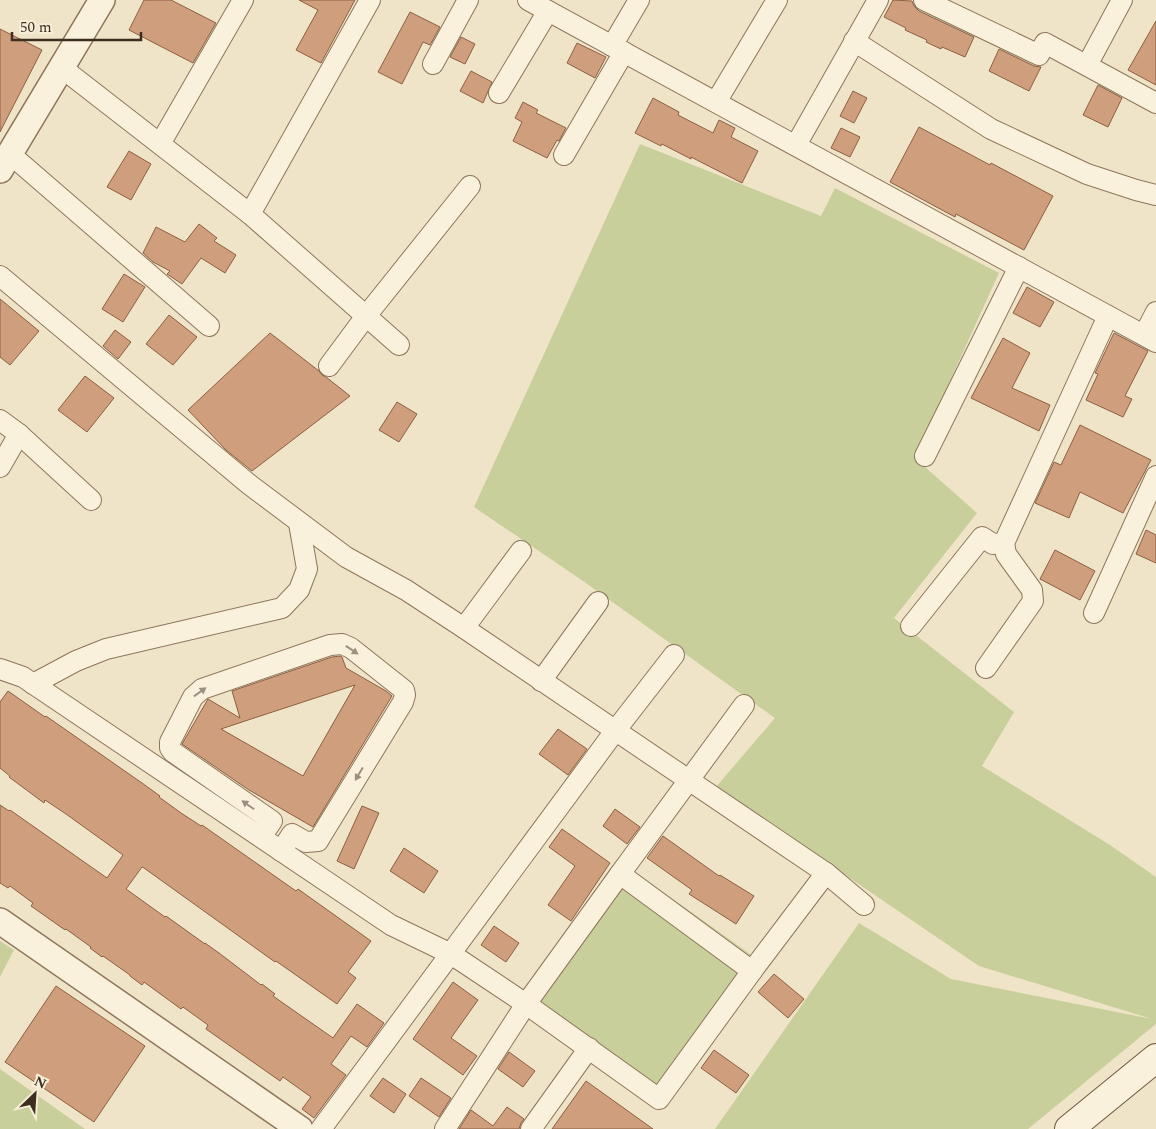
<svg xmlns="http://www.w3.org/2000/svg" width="1156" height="1129" font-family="Spectral,serif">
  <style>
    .green { fill: #c9cf9b }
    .building { fill: #cf9f7d; stroke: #8d5f41; fill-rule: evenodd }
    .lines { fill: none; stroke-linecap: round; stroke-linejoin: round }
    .minor-casing { stroke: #8d765c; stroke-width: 22 }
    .tertiary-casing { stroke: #8d765c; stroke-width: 28 }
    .secondary-casing { stroke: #6f573f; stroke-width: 30 }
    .minor { stroke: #faf1dc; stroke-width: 20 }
    .tertiary { stroke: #faf1dc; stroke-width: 25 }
    .secondary { stroke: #faf1dc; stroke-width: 28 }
    .oneway { fill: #9c907e }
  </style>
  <rect width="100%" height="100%" fill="#f0e4c8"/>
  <g class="green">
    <path d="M640,144L821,216L835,188L999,273L915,458L977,513L894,618L1014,712L982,766L1110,845L1156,877V1024L1028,1129H715L859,923L951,979L1152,1019L979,966L716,787L775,718L583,581L474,507Z"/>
    <path d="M617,859L764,964L660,1108L514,1004Z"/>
    <path d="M0,941L14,950L0,977Z"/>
    <path d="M0,1069L85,1129H0Z"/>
  </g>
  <g class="building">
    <path d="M144,0H171L216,23L193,63L129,30Z"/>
    <path d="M299,0H355L321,63L296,50L318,10Z"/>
    <path d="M893,0L912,1L914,6L919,11L974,37L965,57L942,47L941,49L926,42L927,40L905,30L906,28L884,17Z"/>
    <path d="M410,12L440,27L430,45L423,42L402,84L378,72Z"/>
    <path d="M1156,21V85L1128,70Z"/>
    <path d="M0,29L42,50L0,132Z"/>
    <path d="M461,37L475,44L465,64L450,57Z"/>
    <path d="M577,43L606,57L595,78L567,63Z"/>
    <path d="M999,49L1034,66L1041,67L1029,91L989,71Z"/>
    <path d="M471,71L492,82L483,103L460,91Z"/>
    <path d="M1098,85L1122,98L1108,127L1083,115Z"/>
    <path d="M853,91L867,98L854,123L840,116Z"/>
    <path d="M653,98L679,112L678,115L713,133L719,120L735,128L731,137L758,151L742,183L691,157V159L662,144L661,146L635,133Z"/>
    <path d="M523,102L538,110L536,113L566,128L559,141L557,140L547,158L513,141L522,122L515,118Z"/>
    <path d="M919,127L990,165L991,163L1053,196L1024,250L956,214L955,217L890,182Z"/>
    <path d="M841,128L860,137L850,157L831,148Z"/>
    <path d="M129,151L151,164L131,200L107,187Z"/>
    <path d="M199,224L217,238L214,241L236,255L225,273L201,258L182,284L167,274L170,271L153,262L143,253L156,227L185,242Z"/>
    <path d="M124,274L145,287L123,322L102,309Z"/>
    <path d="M1027,287L1054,302L1040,327L1013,313Z"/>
    <path d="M0,299L39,331L10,365L0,357Z"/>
    <path d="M169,315L197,337L173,365L146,344Z"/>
    <path d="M115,330L131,342L118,359L103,346Z"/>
    <path d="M270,333L319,371L322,375L326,377L350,396L252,471L226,450L188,410Z"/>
    <path d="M1114,333L1148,351L1125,396L1132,399L1123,417L1086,400L1098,374L1095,373Z"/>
    <path d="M1003,338L1030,353L1012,388L1050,405L1039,431L971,398Z"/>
    <path d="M85,376L114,398L87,432L58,410Z"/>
    <path d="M397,402L417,414L399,442L379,430Z"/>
    <path d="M1080,425L1151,460L1123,513L1080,492L1069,518L1035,503L1054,462L1061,465Z"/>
    <path d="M1146,530L1156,535V563L1136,554Z"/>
    <path d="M1055,550L1095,571L1080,600L1040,579Z"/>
    <path d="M340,656L342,657L346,668L386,691L392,696L313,827L249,790L182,744L208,699L240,718L232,691L332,657ZM355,685L303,776L221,729L242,722Z"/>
    <path d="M8,691L45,717L46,716L142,783L160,796L159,797L181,813L201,826L202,825L296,891L298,889L371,941L348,972L356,978L337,1004L276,961L275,962L144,868L142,867L126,889L165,917L166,916L205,944V943L219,953L261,985L262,984L275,994L273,996L333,1038L357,1004L384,1023L367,1047L351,1036L331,1064L346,1075L314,1118L302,1109L311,1097L283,1077L280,1081L206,1029L208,1025L183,1007L181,1009L144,982L142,985L130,976V975L103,956L102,957L90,948L91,947L66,929L65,930L31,906L33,903L10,886L8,888L0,883V805L9,811L10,810L107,878L123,855L66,814L45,800L44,803L9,777L10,776L0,768V702Z"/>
    <path d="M558,729L587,749L568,775L539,754Z"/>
    <path d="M362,806L379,813L354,869L337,861Z"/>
    <path d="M615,809L640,827L627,844L603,826Z"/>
    <path d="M562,829L610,863L571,921L548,905L575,866L549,847Z"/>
    <path d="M663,836L719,876L720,875L754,896L736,924L689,894L692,890L647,858Z"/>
    <path d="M404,848L438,871L424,893L390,871Z"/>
    <path d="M494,926L519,943L506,962L481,945Z"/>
    <path d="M774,974L804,999L788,1018L758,992Z"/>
    <path d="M453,982L478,1000L451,1038L477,1056L463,1075L413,1039Z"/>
    <path d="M56,986L145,1046L94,1122L5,1062Z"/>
    <path d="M714,1050L749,1075L736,1093L701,1068Z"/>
    <path d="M509,1052L535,1071L523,1087L498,1069Z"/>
    <path d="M383,1078L406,1094L394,1113L370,1096Z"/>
    <path d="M421,1078L451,1098L439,1117L409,1096Z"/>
    <path d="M586,1081L653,1129H552Z"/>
    <path d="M507,1107L524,1119L521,1123L519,1129H459L471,1110L493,1126Z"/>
  </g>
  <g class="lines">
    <g class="minor-casing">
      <g id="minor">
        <path d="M528,0L1156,342"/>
        <path d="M924,0L1039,55L1045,43L1156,103"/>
        <path d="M854,41L991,129L1087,174L1136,190L1156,195"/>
        <path d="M612,46L639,0"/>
        <path d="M1092,56L1122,0"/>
        <path d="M433,64L468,0"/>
        <path d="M62,68L250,214L370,0"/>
        <path d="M499,93L548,11"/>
        <path d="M716,102L777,0"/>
        <path d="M160,144L243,0"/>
        <path d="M796,145L878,0"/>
        <path d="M10,154L209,326"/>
        <path d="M564,155L624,52"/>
        <path d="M250,214L399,345"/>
        <path d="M0,276L250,485L346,557L406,590L464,628L826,873L864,905"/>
        <path d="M1144,335L1156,312"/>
        <path d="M329,366L366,316L470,186"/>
        <path d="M0,420L19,434L91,500"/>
        <path d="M925,456L1019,267"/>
        <path d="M0,467L19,434"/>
        <path d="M1094,613L1156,476"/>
        <path d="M911,626L982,537L993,544L1004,543L1108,316"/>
        <path d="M464,628L521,551"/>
        <path d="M986,668L1033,601L1032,590L1006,554L1004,543"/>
        <path d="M0,669L23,677L391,925L451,954L526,1004L659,1099L752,971L826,873"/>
        <path d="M541,681L598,602"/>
        <path d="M33,684L76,661L106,649L282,608L299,590L307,569L299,523"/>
        <path d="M261,837L272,821L173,752L170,748V742L193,697L202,689L330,645L342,644L351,648L404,690L405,695L403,702L321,836L318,841L306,842L292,834L281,851"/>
        <path d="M620,874L744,705"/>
        <path d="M321,1129L615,731L674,655"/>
        <path d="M445,1129L526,1004L620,874L752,971"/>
        <path d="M531,1129L589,1048"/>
      </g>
    </g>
    <g class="tertiary-casing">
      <g id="tertiary">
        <path d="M0,170L102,0"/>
        <path d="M0,921L300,1129"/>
      </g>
    </g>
    <g class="secondary-casing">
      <path id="secondary" d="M1069,1129L1156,1058"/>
    </g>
    <use href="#minor" class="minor"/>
    <use href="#tertiary" class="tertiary"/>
    <use href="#secondary" class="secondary"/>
  </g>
  <defs><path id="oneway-solid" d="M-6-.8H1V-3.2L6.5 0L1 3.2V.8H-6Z" transform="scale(1.25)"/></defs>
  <g class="oneway">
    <use href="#oneway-solid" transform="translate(352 650) rotate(34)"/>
    <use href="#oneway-solid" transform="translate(200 692) rotate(-36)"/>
    <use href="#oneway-solid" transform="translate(359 774) rotate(121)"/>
    <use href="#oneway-solid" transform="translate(248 805) rotate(-145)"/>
  </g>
  <g transform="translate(35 1094) rotate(25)" stroke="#f7eed8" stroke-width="4" paint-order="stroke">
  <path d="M0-4L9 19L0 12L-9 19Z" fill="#3d2e20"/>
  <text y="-8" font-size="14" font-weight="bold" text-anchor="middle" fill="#3d2e20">N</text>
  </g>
  <path d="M12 32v8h129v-8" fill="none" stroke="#3d2e20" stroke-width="2.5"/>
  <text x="20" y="32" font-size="15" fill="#3d2e20" stroke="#f7eed8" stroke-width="4" paint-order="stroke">50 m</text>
</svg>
